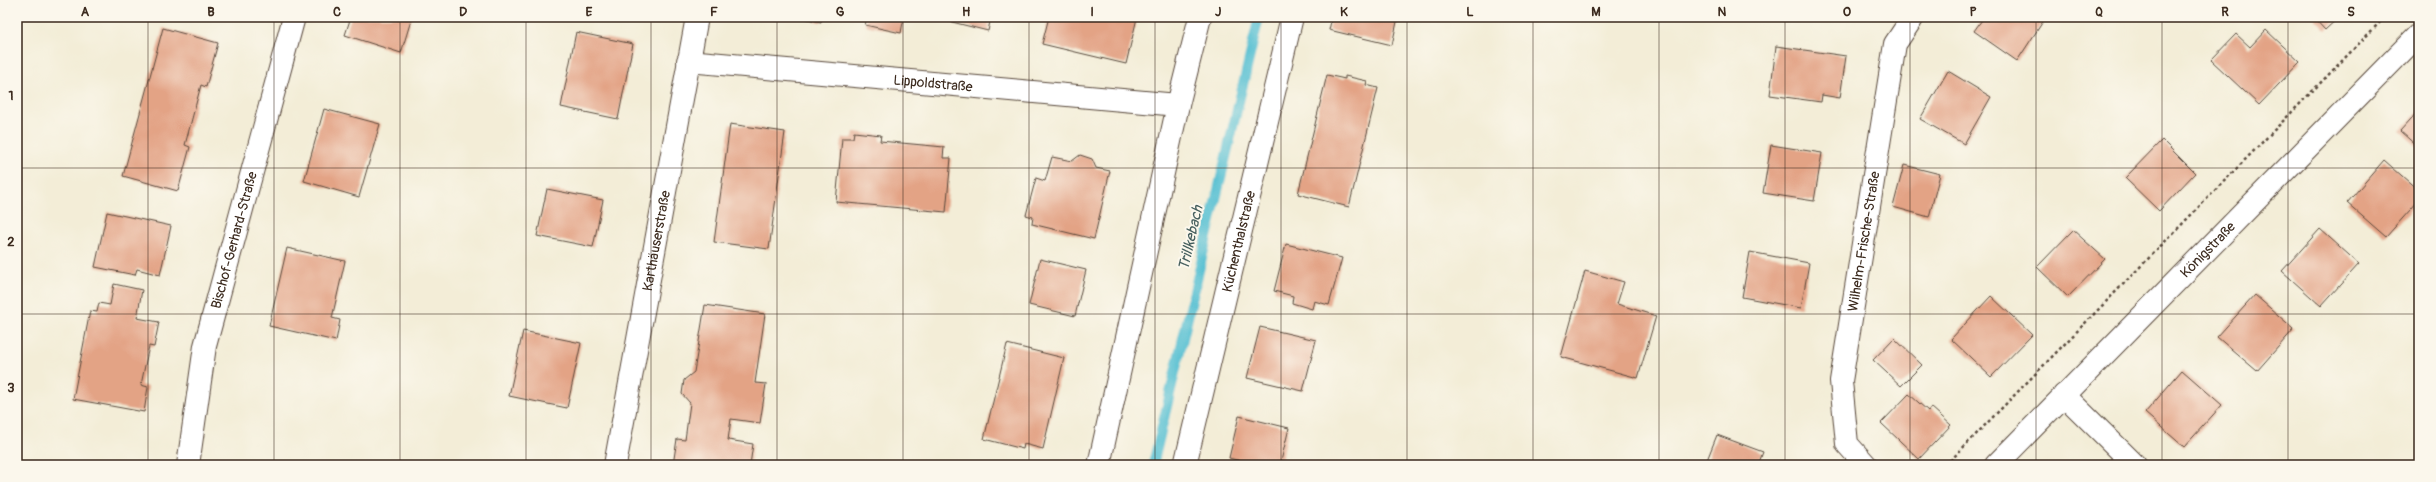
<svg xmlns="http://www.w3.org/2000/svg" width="2436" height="482" font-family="Pangolin,sans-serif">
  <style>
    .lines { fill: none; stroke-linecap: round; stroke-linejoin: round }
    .stream { stroke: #55bfd2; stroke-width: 10 }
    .building { fill: #e3a385 }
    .minor-casing { stroke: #57473a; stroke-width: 24 }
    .path { stroke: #57473a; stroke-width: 2.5; stroke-dasharray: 3 3; stroke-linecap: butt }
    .minor { stroke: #fff; stroke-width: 22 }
    .grid { fill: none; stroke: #3b2a1e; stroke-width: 1; stroke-opacity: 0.55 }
    .labels { text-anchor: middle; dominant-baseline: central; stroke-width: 4; stroke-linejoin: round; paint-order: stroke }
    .street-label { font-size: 14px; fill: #3b2a1e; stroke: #fbf7ec }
    .water-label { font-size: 15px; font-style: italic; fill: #445e5d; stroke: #fbf7ec }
    .neatline { fill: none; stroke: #3b2a1e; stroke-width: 1.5 }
    .grid-label { font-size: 13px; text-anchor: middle; font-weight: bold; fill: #3b2a1e }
  </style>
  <rect width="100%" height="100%" fill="#fbf7ec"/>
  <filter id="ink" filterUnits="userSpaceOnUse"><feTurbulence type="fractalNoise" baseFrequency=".025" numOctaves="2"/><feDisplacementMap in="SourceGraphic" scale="8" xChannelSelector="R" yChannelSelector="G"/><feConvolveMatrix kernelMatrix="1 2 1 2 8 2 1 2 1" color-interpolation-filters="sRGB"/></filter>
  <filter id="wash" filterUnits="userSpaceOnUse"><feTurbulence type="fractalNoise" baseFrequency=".012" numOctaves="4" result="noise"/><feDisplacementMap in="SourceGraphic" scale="16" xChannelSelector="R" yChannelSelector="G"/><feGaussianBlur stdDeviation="0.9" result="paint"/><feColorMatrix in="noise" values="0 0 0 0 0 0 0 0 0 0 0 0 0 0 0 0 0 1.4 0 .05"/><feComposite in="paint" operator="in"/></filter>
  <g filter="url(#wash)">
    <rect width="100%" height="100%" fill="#f3edd7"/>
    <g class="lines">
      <path class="stream" d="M1153,465L1259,17"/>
    </g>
    <g id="blocks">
      <g class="building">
        <path d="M351,17H412L401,53L345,35Z"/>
        <path d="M799,17H822L821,22Z"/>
        <path d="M867,17H904L901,33L865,25Z"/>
        <path d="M949,17H991L988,31L948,21Z"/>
        <path d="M1049,17L1137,18L1126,64L1042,44Z"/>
        <path d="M1332,17H1398L1392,45L1329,30Z"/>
        <path d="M1984,17H2046L2017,61L1974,31Z"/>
        <path d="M2313,17H2339L2325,30Z"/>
        <path d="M163,28L218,43L206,87L201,85L185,145L190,147L178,191L123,176Z"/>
        <path d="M2266,30L2300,62L2259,105L2211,60L2236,34L2250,47Z"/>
        <path d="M576,32L633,44L618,119L561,107Z"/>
        <path d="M1776,46L1846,56L1840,98L1822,95L1821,102L1770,95Z"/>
        <path d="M1948,71L1991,97L1964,144L1920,119Z"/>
        <path d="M1327,75L1345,79V76L1367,81L1366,85L1378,88L1349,207L1298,194Z"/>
        <path d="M324,109L380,124L359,197L304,181Z"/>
        <path d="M2419,110V148L2400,131Z"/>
        <path d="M730,124L785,132L769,249L714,242Z"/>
        <path d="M854,132L881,135L880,141L944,147L943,158H951L946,212L836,202L842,138H853Z"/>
        <path d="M2162,140L2195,173L2159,211L2125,178Z"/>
        <path d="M1771,145L1822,153L1814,201L1763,193Z"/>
        <path d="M1080,155L1092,159L1096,168L1110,171L1094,239L1032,224L1033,217L1026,215L1036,178L1045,181L1052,157L1072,161Z"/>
        <path d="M2384,160L2419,191V200L2386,237L2347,203Z"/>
        <path d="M1904,165L1940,174L1929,217L1893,207Z"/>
        <path d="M547,189L603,200L593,247L537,236Z"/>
        <path d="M107,212L171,226L160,275L137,269L135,275L95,267Z"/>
        <path d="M2320,229L2359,264L2321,306L2282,271Z"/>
        <path d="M2073,230L2105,259L2068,297L2037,267Z"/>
        <path d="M1286,244L1342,258L1329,305L1314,301L1312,309L1292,303L1293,296L1274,291Z"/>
        <path d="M287,248L345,261L332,318L340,320L336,341L269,326Z"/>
        <path d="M1750,252L1809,263L1801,308L1742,297Z"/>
        <path d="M1040,259L1086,270L1075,316L1029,305Z"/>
        <path d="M1585,271L1624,282L1617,304L1656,316L1638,378L1561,357Z"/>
        <path d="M114,284L142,290L137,318L159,322L154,347L149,346L141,385L148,387L144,412L73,399L90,311L97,312L99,303L110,305Z"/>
        <path d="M2255,295L2294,329L2257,371L2217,337Z"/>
        <path d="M1991,296L2032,335L1991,377L1951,339Z"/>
        <path d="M705,305L765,314L755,383L766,384L760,423L731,419L728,440L753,444L750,465H673L677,439L685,440L690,403L682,394L684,380L694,372Z"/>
        <path d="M1260,327L1316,340L1303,391L1247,378Z"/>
        <path d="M523,331L581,343L567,408L509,396Z"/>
        <path d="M1894,338L1922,365L1901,386L1873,360Z"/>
        <path d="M1007,344L1064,358L1043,449L1024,444L1023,449L984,439Z"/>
        <path d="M2182,370L2222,405L2184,447L2145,413Z"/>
        <path d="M1909,394L1928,411L1931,407L1951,425L1919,459L1881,423Z"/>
        <path d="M1239,416L1289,428L1280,465H1256L1229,458Z"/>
        <path d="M1717,435L1763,452L1758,465H1705Z"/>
      </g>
    </g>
  </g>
  <g filter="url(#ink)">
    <use href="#blocks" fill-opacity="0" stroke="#57473a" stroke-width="1"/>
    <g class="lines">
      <g class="minor-casing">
        <g id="minor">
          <path id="s1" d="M688,61L1178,105"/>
          <path d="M2064,395L2135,465"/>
          <path id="s2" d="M188,465L205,346L294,17"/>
          <path id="s3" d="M615,465L697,17"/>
          <path d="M1099,465L1178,105L1200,17"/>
          <path id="s4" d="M1185,465L1292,17"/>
          <path id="s5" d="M1866,465L1847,444L1841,381L1895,44L1913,17"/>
          <path id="s6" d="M1996,465L2419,34"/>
        </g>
      </g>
      <path class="path" d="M1946,465L2385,17"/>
      <use href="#minor" class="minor"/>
    </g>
  </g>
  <path class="grid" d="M148,17V465M274,17V465M400,17V465M526,17V465M651,17V465M777,17V465M903,17V465M1029,17V465M1155,17V465M1281,17V465M1407,17V465M1533,17V465M1659,17V465M1785,17V465M1910,17V465M2036,17V465M2162,17V465M2288,17V465M17,168H2419M17,314H2419"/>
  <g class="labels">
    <g class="street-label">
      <text stroke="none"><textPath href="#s1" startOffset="246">Lippoldstraße</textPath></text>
      <text stroke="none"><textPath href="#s2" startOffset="230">Bischof-Gerhard-Straße</textPath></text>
      <text stroke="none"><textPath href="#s3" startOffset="228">Karthäuserstraße</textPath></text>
      <text stroke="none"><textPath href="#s4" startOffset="230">Küchenthalstraße</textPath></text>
      <text stroke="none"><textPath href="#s5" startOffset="233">Wilhelm-Frische-Straße</textPath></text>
      <text stroke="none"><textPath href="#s6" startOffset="302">Königstraße</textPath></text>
    </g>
    <g class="water-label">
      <text transform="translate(1191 238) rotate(-77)">Trillkebach</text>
    </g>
  </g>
  <rect width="2436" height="482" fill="none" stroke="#fbf7ec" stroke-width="44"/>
  <rect x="22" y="22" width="2392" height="438" class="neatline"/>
  <g class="grid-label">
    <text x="85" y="16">A</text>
    <text x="211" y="16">B</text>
    <text x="337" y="16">C</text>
    <text x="463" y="16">D</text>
    <text x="589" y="16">E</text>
    <text x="714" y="16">F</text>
    <text x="840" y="16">G</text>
    <text x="966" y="16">H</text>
    <text x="1092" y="16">I</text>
    <text x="1218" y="16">J</text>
    <text x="1344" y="16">K</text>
    <text x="1470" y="16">L</text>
    <text x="1596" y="16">M</text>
    <text x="1722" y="16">N</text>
    <text x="1847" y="16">O</text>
    <text x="1973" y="16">P</text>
    <text x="2099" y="16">Q</text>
    <text x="2225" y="16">R</text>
    <text x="2351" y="16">S</text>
    <text x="11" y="100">1</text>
    <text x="11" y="246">2</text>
    <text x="11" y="392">3</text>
  </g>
</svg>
